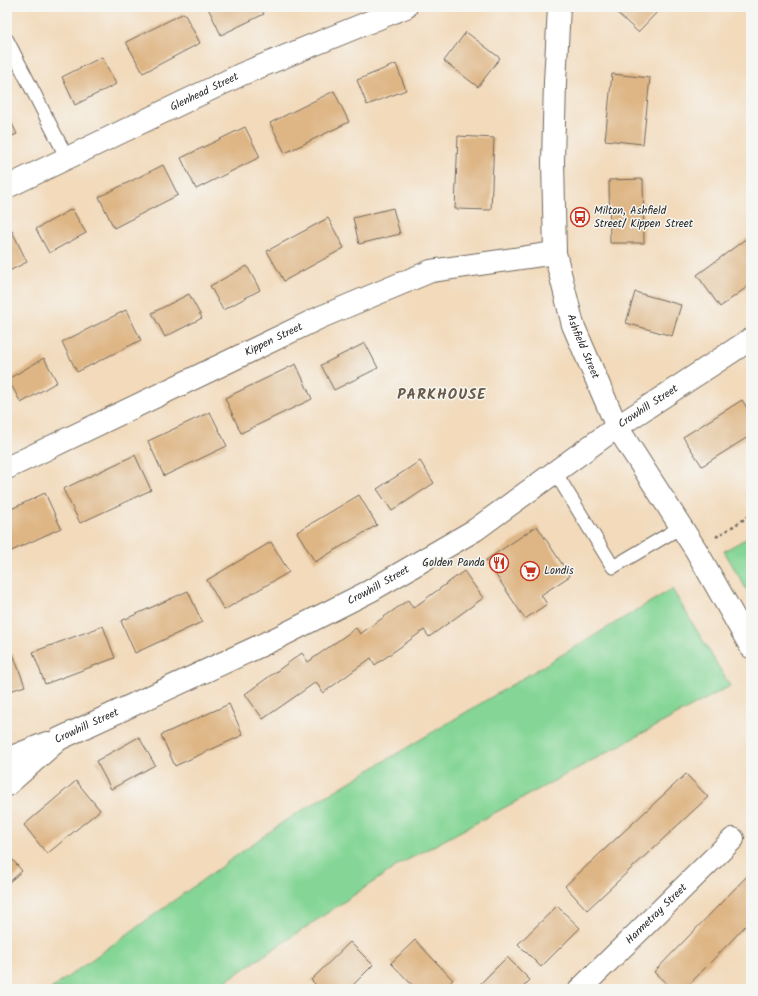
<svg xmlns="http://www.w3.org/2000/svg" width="758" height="996" font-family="Kalam,sans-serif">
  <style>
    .green { fill: #85d696; stroke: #588060 }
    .building { fill: #deb584 }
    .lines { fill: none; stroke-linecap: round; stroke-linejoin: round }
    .service-casing { stroke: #71685d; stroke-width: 15 }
    .minor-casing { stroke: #71685d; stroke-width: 24 }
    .path { stroke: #71685d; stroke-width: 2.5; stroke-dasharray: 3 3; stroke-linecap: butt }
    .service { stroke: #fff; stroke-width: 13 }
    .minor { stroke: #fff; stroke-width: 22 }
    .labels { text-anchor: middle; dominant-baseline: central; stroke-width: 3; stroke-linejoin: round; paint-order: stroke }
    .street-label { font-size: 11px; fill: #2b2b2b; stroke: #f6f6f2 }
    .poi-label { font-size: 11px; fill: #2b2b2b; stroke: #f6f6f2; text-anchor: start }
    .district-label { font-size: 15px; font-weight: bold; letter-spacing: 1px; fill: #6a5b4a; stroke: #f6f6f2 }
  </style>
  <rect width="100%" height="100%" fill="#f6f6f2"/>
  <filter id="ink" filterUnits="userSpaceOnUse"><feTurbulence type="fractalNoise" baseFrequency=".025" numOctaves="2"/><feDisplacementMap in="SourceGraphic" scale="8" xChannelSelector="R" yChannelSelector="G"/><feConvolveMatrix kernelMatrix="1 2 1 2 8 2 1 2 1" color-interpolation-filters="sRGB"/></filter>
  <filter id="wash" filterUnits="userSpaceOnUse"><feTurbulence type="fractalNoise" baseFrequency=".012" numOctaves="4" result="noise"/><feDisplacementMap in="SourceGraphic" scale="16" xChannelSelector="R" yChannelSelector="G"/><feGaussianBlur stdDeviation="0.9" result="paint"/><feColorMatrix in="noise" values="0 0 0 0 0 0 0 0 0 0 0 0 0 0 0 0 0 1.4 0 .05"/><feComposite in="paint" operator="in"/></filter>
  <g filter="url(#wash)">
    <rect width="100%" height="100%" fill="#f2dabb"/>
    <g class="green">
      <path d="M751,536V597L724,551Z"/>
      <path d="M672,589L730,686L400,864L214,989H51L286,820Z"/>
    </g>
    <g id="blocks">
      <g class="building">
        <path d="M210,7H260L264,14L221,35L208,8Z"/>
        <path d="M621,7H662L638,32L616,12Z"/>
        <path d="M184,13L200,43L143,73L126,42Z"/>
        <path d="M466,32L500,58L478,87L444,61Z"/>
        <path d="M102,57L116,84L75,105L62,77Z"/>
        <path d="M396,64L406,90L367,105L357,80Z"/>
        <path d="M612,74L650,78L643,144L605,140Z"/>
        <path d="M334,91L349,122L285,153L270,123Z"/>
        <path d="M7,113L17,134L7,138Z"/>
        <path d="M245,127L260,157L196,189L181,158Z"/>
        <path d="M458,136L494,138L491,210L455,209Z"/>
        <path d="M163,165L178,195L114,228L99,197Z"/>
        <path d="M643,179L644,243H610L609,180Z"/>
        <path d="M393,208L400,234L359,244L353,218Z"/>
        <path d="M72,209L86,233L49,253L36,229Z"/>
        <path d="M328,218L344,248L284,281L267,251Z"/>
        <path d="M12,231L27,262L7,272V234Z"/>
        <path d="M751,235V284L720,307L697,275Z"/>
        <path d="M247,266L260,290L223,310L210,286Z"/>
        <path d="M635,292L681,305L672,336L626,323Z"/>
        <path d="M189,294L202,318L165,337L152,313Z"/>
        <path d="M126,310L141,340L77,372L62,342Z"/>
        <path d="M365,343L378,368L334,390L321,365Z"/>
        <path d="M44,358L57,382L21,403L8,379Z"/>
        <path d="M296,364L312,399L241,433L225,398Z"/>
        <path d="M742,400L751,414V435L702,466L683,437Z"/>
        <path d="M210,412L227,446L164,476L148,441Z"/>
        <path d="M135,455L151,490L80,523L63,489Z"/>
        <path d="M420,461L434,483L392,511L377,489Z"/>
        <path d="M45,493L61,528L7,553V511Z"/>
        <path d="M359,495L377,525L315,562L297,532Z"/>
        <path d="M537,526L570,576L541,595L547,604L525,619L486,560Z"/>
        <path d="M271,542L289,572L224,610L207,580Z"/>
        <path d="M464,571L483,598L429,637L424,630L375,665L371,658L323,693L316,682L263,719L245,694L302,653L308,662L356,628L360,634L408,600L413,608Z"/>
        <path d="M188,591L202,622L135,653L121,621Z"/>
        <path d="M103,626L115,658L45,684L33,652Z"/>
        <path d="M13,654L25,686L7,692V656Z"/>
        <path d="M229,704L243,735L175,766L161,735Z"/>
        <path d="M139,737L155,765L111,789L96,761Z"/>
        <path d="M686,774L708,797L587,910L565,886Z"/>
        <path d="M76,781L100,810L47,854L24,825Z"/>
        <path d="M7,853L22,871L7,884Z"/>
        <path d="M751,872V920L685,989H672L654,972Z"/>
        <path d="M557,906L580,928L541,967L518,944Z"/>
        <path d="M415,940L453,980L443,989H416L391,963Z"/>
        <path d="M350,942L373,965L349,989H320L311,980Z"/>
        <path d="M507,957L530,980L521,989H475Z"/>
      </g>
    </g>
  </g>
  <g filter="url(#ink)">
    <use href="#blocks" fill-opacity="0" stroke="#71685d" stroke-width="1"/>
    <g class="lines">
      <g class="service-casing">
        <g id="service">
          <path d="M7,40L67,158"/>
          <path d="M555,472L613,567L681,527"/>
        </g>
      </g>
      <g class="minor-casing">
        <g id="minor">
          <path id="s1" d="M559,7L555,82L553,161L555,253L573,325L617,427L696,550L751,647"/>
          <path id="s2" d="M7,187L242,74L406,7"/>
          <path id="s3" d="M7,468L321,317L431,271L555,253"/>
          <path d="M7,759L47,743"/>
          <path id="s4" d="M7,785L59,739L279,637L370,591L475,530L617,427L751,339"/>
          <path id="s5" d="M580,989L733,839"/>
        </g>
      </g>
      <path class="path" d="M716,537L751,515"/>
      <use href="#service" class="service"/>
      <use href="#minor" class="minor"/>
    </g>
  </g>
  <defs>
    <g id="bus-ring" transform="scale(1)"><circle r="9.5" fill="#f6f6f2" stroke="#c8321e" stroke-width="1.5"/><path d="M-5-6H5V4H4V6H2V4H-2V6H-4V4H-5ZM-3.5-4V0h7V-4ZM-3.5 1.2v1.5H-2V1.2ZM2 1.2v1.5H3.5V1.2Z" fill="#c8321e"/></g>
    <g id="restaurant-ring" transform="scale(1)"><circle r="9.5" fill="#f6f6f2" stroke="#c8321e" stroke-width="1.5"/><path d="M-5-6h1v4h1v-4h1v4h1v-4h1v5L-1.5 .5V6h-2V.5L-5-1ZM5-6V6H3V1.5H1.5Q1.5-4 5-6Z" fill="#c8321e"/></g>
    <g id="supermarket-ring" transform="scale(1)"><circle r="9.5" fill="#f6f6f2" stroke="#c8321e" stroke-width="1.5"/><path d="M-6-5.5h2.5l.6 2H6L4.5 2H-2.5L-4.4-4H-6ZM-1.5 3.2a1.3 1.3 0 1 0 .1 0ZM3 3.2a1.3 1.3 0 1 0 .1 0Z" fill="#c8321e"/></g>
  </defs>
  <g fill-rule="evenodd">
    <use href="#bus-ring" x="580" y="217"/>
    <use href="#restaurant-ring" x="499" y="563"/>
    <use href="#supermarket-ring" x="530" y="571"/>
  </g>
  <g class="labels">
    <g class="street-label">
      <text stroke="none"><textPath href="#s2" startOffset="219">Glenhead Street</textPath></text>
      <text stroke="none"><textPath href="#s3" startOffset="296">Kippen Street</textPath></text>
      <text stroke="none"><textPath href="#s1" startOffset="344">Ashfield Street</textPath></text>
      <text stroke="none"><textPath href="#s4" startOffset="748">Crowhill Street</textPath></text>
      <text stroke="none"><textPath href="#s4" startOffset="424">Crowhill Street</textPath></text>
      <text stroke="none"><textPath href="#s4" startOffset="100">Crowhill Street</textPath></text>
      <text stroke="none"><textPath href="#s5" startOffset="107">Harmetray Street</textPath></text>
    </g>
    <g class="poi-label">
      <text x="594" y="211">Milton, Ashfield<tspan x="594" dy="13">Street/ Kippen Street</tspan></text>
      <text x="485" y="563" text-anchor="end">Golden Panda</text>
      <text x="544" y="571">Londis</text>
    </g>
    <g class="district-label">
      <text x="442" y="395">PARKHOUSE</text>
    </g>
  </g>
  <rect width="758" height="996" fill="none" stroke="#f6f6f2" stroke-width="24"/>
</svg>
